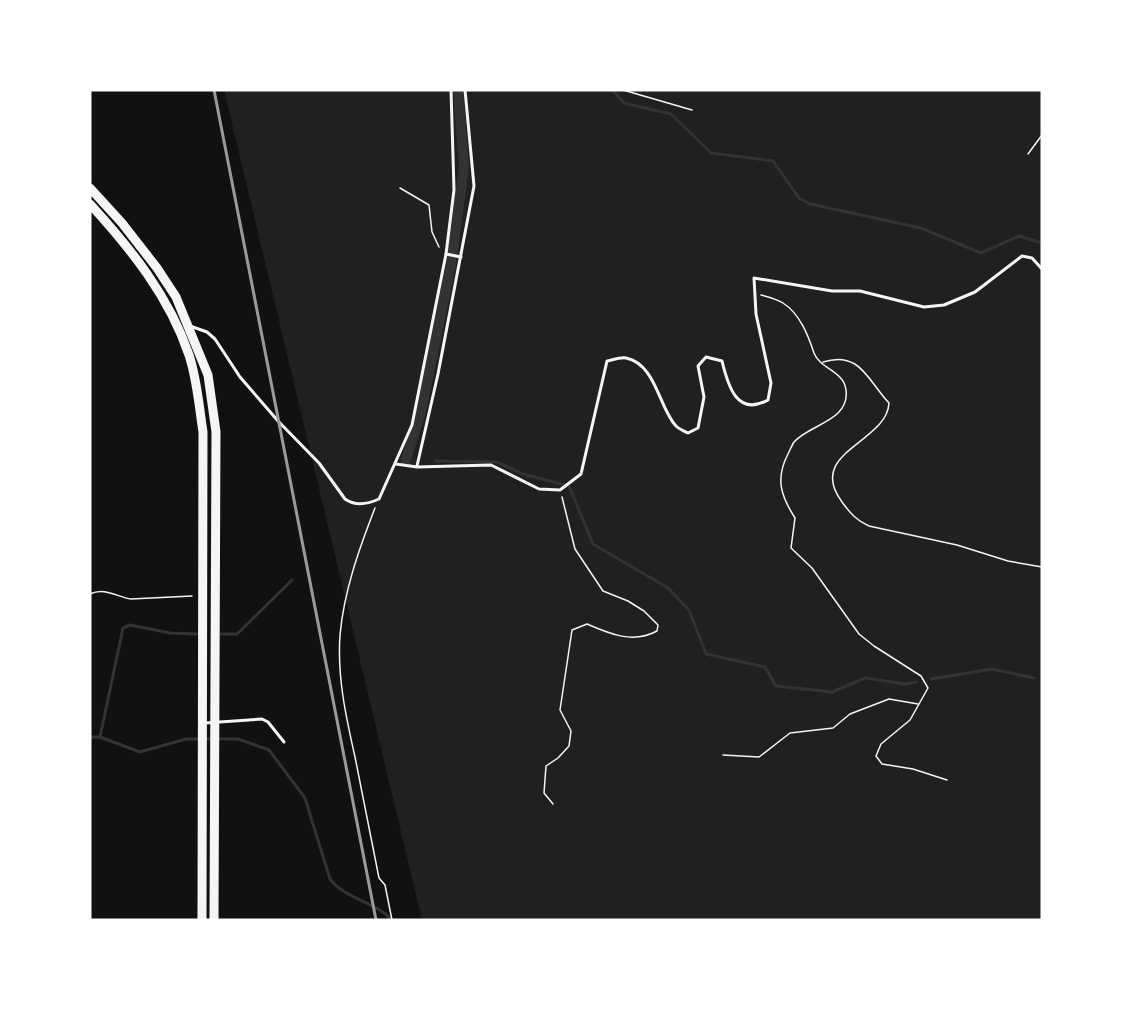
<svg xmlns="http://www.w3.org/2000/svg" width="1132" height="1010" font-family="Spectral,serif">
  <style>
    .green { fill: #202020 }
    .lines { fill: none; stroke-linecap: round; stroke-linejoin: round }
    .stream { stroke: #333; stroke-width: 3 }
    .canal { stroke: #333; stroke-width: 10 }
    .path { stroke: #f5f5f5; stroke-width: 1.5 }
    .service { stroke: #f5f5f5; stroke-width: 3 }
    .primary { stroke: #f5f5f5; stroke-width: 9 }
    .rail { stroke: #9a9a9a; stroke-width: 3 }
  </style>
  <rect width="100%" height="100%" fill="#111"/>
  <path class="green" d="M224,90H1042V920H422Z"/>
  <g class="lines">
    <g class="stream">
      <path d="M612,90L624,103L671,114L711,153L773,161L799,198L810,204L921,228L981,253L1019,236L1042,243"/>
      <path d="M435,461L497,462L523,474L569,486L593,544L668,588L689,610L706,654L765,667L776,686L832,692L865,678L905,684L916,682"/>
      <path d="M221,634H237L292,580"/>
      <path d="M931,679L992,669L1034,678"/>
      <path d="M90,737H100L140,752L186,739H238L269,750L305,798L330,879C346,900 375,901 392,920"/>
      <path d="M100,737L123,628L130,625L170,633L197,634"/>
    </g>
    <path class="canal" d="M406,460L421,412L451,265L464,167L458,90"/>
    <g class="path">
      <path d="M623,90L692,110"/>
      <path d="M1028,154L1042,135"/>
      <path d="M400,188L429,205L432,232L439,247"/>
      <path d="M761,295C768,297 777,299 783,303C800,314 808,335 814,353C820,369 844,371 846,390C850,421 810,424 794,442C792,445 790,450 788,454C775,479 781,496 795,518L791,548L812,568L859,634L874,646L921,676L928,688L910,720L881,744L876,756L882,764L913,769L947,780"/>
      <path d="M823,362C860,350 868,381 889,403C887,443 805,452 842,502C850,513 857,521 869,526L957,545L1008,561L1042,567"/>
      <path d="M375,508C359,549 344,591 340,635C337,677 346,717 355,757C363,798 371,838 379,878L385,885L392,920"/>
      <path d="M90,594C105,587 117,597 131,599L192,596"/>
      <path d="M723,755L759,757L790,733L833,728L850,714L889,699L918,704"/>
      <path d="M553,804L544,793L546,766L558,758L569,746L571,731L560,710L572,630L587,624C610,634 633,644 657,631L658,625L644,611L628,601L603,591L575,549L562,497"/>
    </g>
    <g class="service">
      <path d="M446,254L461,257"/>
      <path d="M190,326L207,332L215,339L240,377L278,421L319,463L345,499C356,507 368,504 379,499L412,425L446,254L454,190L451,90"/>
      <path d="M396,464L417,467L491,465L539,489L560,490L581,474L607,361C612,360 621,357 626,358C656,364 659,408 676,426C679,429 684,431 688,433L698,428L704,397L698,366L706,357L722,361C728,386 737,417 768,400L771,383L756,314L754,278L832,291H860L924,307L944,305L975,292L1022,256L1032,258L1042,269"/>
      <path d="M417,466L438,374L474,186L465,90"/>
      <path d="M205,723L262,719L268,722L284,742"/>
    </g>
    <g class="primary">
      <path d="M90,188L122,223L157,268L176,297L208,375L216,432L214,920"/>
      <path d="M90,204C131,249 169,296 189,355C197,379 199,406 203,432L202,920"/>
    </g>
    <path class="rail" d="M214,90L376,920"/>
  </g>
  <rect width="1132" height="1010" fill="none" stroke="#ffffff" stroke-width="183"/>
</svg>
